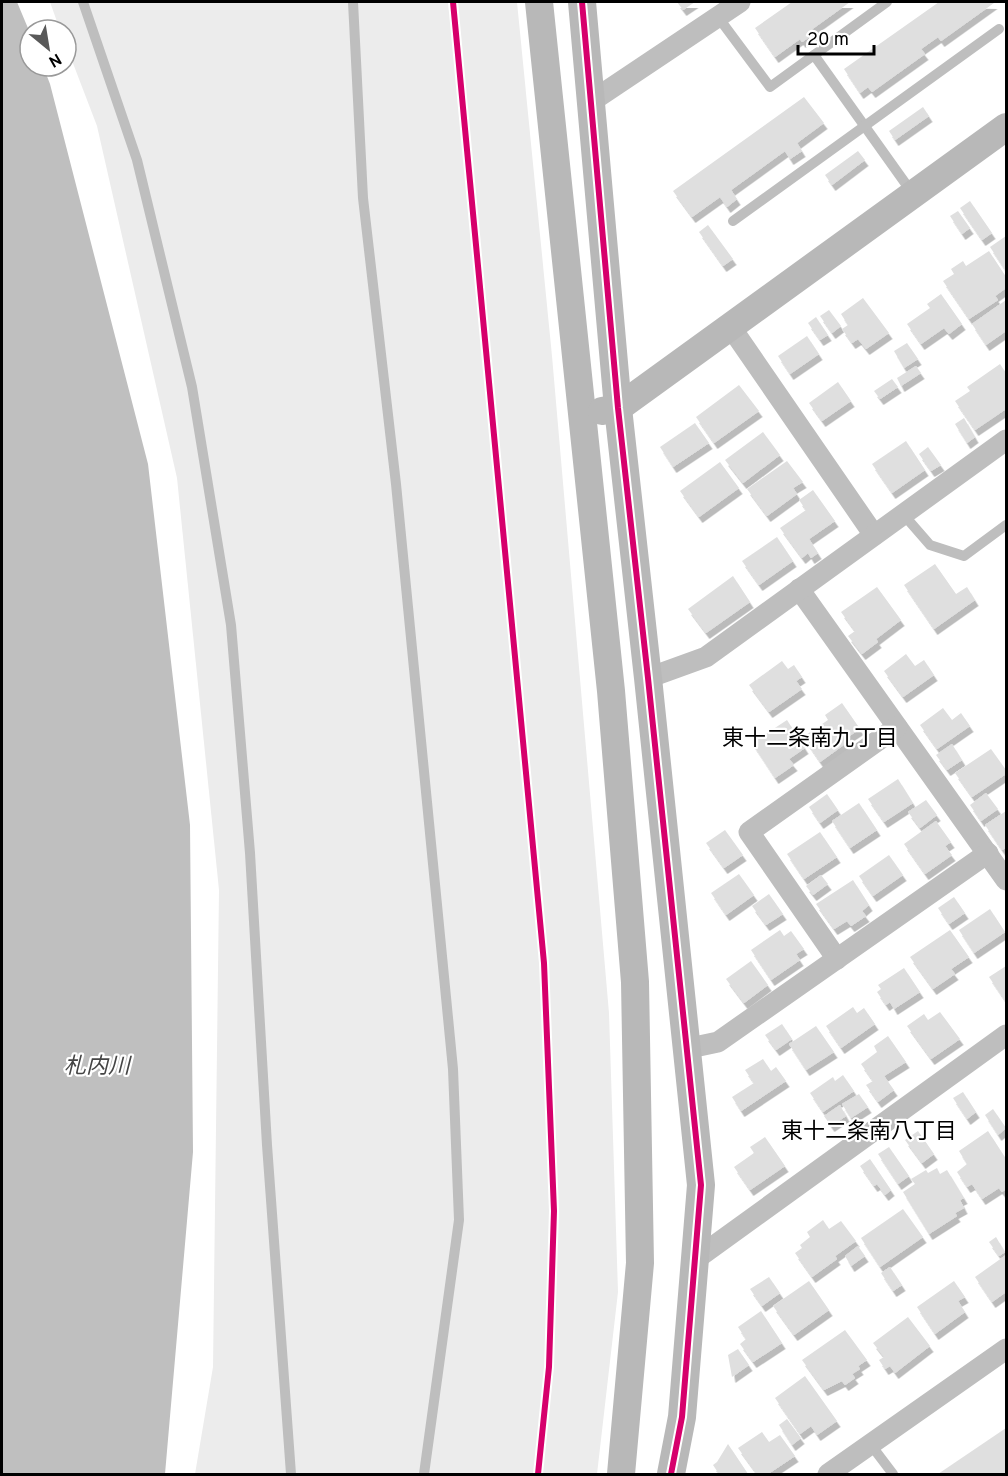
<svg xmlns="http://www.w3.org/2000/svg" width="1008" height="1476" font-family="Overpass,'Noto Sans JP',sans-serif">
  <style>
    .green { fill: #ececec }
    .water { fill: #bfbfbf }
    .building { fill: #dfdfdf; filter: url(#shadow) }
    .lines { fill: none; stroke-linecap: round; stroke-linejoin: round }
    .lane { stroke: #bebebe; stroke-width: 10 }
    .street { stroke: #bebebe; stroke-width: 21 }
    .secondary { stroke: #b8b8b8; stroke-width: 28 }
    .cycleway-casing { stroke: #fff; stroke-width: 10 }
    .cycleway { stroke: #d6006c; stroke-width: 6 }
    .labels { text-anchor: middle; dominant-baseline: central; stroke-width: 4.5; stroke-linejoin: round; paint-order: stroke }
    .neighbourhood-label { font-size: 22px; fill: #000; stroke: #fff }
    .water-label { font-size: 22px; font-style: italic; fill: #444; stroke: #fff }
  </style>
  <defs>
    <filter id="shadow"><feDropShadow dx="3.5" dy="6" stdDeviation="0" flood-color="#0004"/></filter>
  </defs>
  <rect width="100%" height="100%" fill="#fff"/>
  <path class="green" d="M50,2H517L552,356L609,1013L618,1292L597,1474H195L213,1367L219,890L177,478L97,126L66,45V30H60Z"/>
  <path class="water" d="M2,2H17L30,33V66H43L50,84L148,464L190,825L193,1152L165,1474H2Z"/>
  <g class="building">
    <path d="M677,2H695L683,10Z"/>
    <path d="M792,2H850L811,30L814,34L802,42L800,39L775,57L755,28Z"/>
    <path d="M939,2L994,3L941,41L938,37L921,49L925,54L872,92L868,87L860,93L844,69Z"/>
    <path d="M804,97L824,123L797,143L802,151L790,159L785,151L731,190L737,199L727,207L720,197L692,217L673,191Z"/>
    <path d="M923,107L929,116L895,140L889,131Z"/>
    <path d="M858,151L865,160L832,185L825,175Z"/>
    <path d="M970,201L992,233L982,240L960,208Z"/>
    <path d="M958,211L970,228L962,234L950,216Z"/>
    <path d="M708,225L733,259L723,266L699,232Z"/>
    <path d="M1006,236V271L990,247Z"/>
    <path d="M989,251L1006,277V288L995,296L998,300L969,319L943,281L954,274L951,269L963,261L966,266Z"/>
    <path d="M941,294L962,324L949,334L944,328L921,344L907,324L930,308L927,304Z"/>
    <path d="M863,298L889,333L866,349L858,339L852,343L842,329L848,325L841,314Z"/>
    <path d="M1006,300V331L986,345L972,324Z"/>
    <path d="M829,310L841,326L832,333L820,316Z"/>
    <path d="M816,317L828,335L820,340L808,323Z"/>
    <path d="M807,336L819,354L790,374L778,356Z"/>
    <path d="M907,343L918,359L904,368L894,351Z"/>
    <path d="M1000,364L1006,373V409L975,430L955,401L970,391L967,387Z"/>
    <path d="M916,366L921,373L901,386L897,378Z"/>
    <path d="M892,379L898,387L880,399L874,391Z"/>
    <path d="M838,382L851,401L822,421L809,403Z"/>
    <path d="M739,385L759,411L714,443L696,417Z"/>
    <path d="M964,418L975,437L967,443L955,424Z"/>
    <path d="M695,423L709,443L673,467L660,447Z"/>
    <path d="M763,432L780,455L743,483L725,460Z"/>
    <path d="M906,441L925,470L892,493L872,464Z"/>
    <path d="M928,447L941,465L931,471L919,454Z"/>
    <path d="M787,461L803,482L793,488L797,494L767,516L747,489Z"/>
    <path d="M720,462L739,488L699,517L680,491Z"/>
    <path d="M813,490L835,521L809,539L818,553L811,558L808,553L802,558L780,528L806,510L799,500Z"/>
    <path d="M777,537L793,561L759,585L742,561Z"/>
    <path d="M935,564L956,594L967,587L975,600L934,629L904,585Z"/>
    <path d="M733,576L750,602L706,633L688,609Z"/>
    <path d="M877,587L901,620L876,639L878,642L862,654L848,636L855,631L841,612Z"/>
    <path d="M906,654L915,666L924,660L934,675L903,697L884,671Z"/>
    <path d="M782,661L788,669L794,665L802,677L796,681L802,689L769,712L749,685Z"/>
    <path d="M842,703L860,729L843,740L845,744L820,762L803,737L828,720L825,715Z"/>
    <path d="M943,708L952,720L961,713L970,726L937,749L920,725Z"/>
    <path d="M787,720L805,748L789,759L794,765L775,778L752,743Z"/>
    <path d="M952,744L962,760L947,770L936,755Z"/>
    <path d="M991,749L1006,770V774L972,797L955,773Z"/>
    <path d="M898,779L913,803L884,822L868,799Z"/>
    <path d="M986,793L998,809L981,821L970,805Z"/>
    <path d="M827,794L838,810L820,823L809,807Z"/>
    <path d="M926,800L937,815L920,828L908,812Z"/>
    <path d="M859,803L877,830L850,848L832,821Z"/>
    <path d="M1006,811V848L1002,850L985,825Z"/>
    <path d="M936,821L951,842L945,846L952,855L925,874L904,844Z"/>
    <path d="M725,830L743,855L724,868L706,843Z"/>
    <path d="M820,832L837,857L804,879L787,854Z"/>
    <path d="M889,855L903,875L873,896L859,876Z"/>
    <path d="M739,874L754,895L726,915L711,893Z"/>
    <path d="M821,875L828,884L813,895L806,886Z"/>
    <path d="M853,880L869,905L862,911L866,916L851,926L847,921L834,929L816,904Z"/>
    <path d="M769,894L783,914L766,925L752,906Z"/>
    <path d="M954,897L965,913L949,924L938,908Z"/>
    <path d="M990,909L1005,932L974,953L959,930Z"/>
    <path d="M780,930L784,936L791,931L804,949L796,954L800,960L771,980L751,950Z"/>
    <path d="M950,930L969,957L951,969L955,974L933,989L910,957Z"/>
    <path d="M751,961L768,985L744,1003L726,979Z"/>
    <path d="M1006,966V1002L989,977Z"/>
    <path d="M904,968L920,992L894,1009L890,1002L886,1005L877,992L881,989L878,985Z"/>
    <path d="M853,1007L857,1013L864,1008L875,1024L841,1048L826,1026Z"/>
    <path d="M940,1012L960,1039L931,1059L907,1026L924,1014L928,1020Z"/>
    <path d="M782,1024L792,1039L776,1050L765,1035Z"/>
    <path d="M816,1026L834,1052L806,1070L789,1044Z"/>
    <path d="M888,1036L906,1062L884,1076L894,1090L878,1102L866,1085L873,1081L861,1064L877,1052L874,1046Z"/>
    <path d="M763,1059L771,1071L776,1067L786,1081L741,1111L732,1097L754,1083L745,1070Z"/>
    <path d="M843,1075L854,1091L823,1112L810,1093L833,1077L835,1081Z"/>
    <path d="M963,1092L976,1112L967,1119L953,1098Z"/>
    <path d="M859,1094L868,1107L851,1118L842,1104Z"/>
    <path d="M840,1105L846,1116L831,1126L824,1116Z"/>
    <path d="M993,1109L1006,1128L998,1135L985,1115Z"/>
    <path d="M918,1131L934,1154L922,1163L905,1140Z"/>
    <path d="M988,1131L1006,1159V1189L1002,1192L999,1188L982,1199L972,1184L967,1187L957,1172L967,1164L959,1151Z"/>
    <path d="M765,1137L785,1166L750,1190L734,1167L754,1153L750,1147Z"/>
    <path d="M889,1147L909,1176L898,1184L878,1154Z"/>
    <path d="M870,1159L891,1190L885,1195L877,1184L874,1186L860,1166Z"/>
    <path d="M937,1168L940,1174L947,1170L964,1198L960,1200L964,1208L955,1213L957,1216L929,1234L903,1192L915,1184L911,1179L926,1170L928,1173Z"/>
    <path d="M903,1209L923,1237L880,1267L861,1238Z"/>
    <path d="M823,1220L829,1229L841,1221L856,1241L835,1256L837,1259L812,1277L795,1253L802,1248L800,1245L810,1237L807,1232Z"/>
    <path d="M996,1237L1005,1252L999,1256L989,1242Z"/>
    <path d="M858,1246L865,1256L851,1266L845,1256Z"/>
    <path d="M1006,1255V1292L992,1302L975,1277Z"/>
    <path d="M890,1267L902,1285L893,1291L881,1273Z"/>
    <path d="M769,1277L780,1293L762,1306L750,1289Z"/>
    <path d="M809,1281L829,1310L794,1335L773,1306Z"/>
    <path d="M954,1281L965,1297L958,1301L965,1312L935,1334L917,1307Z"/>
    <path d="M761,1311L782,1343L753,1362L740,1344L746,1339L738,1327Z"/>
    <path d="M908,1317L930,1346L895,1373L890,1366L885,1369L879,1360L884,1357L873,1343Z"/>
    <path d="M845,1330L867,1360L858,1366L860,1369L852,1374L855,1378L845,1385L842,1381L824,1390L802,1360Z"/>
    <path d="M738,1349L749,1365L732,1377L728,1355Z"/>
    <path d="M805,1376L837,1421L817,1435L811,1426L800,1434L775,1398Z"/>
    <path d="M787,1419L801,1438L792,1445L779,1425Z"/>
    <path d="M1006,1428V1474H938Z"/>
    <path d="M762,1432L769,1442L780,1435L795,1456L768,1474H757L738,1448Z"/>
    <path d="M728,1444L748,1474H719L713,1465L717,1462Z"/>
  </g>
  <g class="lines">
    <g class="lane">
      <path d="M83,2L137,160L192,387L231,625L250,853L267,1145L291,1474"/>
      <path d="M353,2L363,198L396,484L453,1069L459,1220L424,1474"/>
      <path d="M718,17L770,87L887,2"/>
      <path d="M814,55L913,194"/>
      <path d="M733,221L999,29"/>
      <path d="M903,514L930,545L964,556L1006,525"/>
      <path d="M871,1445L893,1474"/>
    </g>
    <g class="street">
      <path d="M592,101L740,2"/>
      <path d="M730,326L874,535"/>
      <path d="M799,589L1006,880"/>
      <path d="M648,678L706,657L1006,440"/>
      <path d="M837,959L749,832L897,727"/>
      <path d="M685,1049L718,1042L988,853"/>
      <path d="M696,1259L1006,1035"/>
      <path d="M828,1474L1006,1349"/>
    </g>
    <g class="secondary">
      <path d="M539,2L611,691L635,982L640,1263L621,1474"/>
      <path d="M582,2L618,408L648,678L701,1185L682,1417L671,1474"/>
      <path d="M602,411L618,408L1006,127"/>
    </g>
    <g class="cycleway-casing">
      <g id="cycleway">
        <path d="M453,2L544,963L554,1211L549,1367L538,1474"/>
        <path d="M582,2L618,408L648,678L701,1185L682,1417L671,1474"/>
      </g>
    </g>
    <use href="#cycleway" class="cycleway"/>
  </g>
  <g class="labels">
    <g class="neighbourhood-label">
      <text x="810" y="739">東十二条南九丁目</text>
      <text x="869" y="1132">東十二条南八丁目</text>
    </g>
    <g class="water-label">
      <text x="97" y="1067">札内川</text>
    </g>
  </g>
  <rect width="1008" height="1476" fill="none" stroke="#000000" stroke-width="6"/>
  <g transform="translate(48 48) rotate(150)"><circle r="28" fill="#ffffff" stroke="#999999" stroke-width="1.5"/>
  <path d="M0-4.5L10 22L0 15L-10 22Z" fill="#595959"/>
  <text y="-9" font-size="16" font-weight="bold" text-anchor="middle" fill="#000000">N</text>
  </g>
  <path d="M798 45v9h76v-9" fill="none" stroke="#000000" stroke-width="3"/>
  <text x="807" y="45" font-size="18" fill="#000000" stroke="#ffffff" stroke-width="4.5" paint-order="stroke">20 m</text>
</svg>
